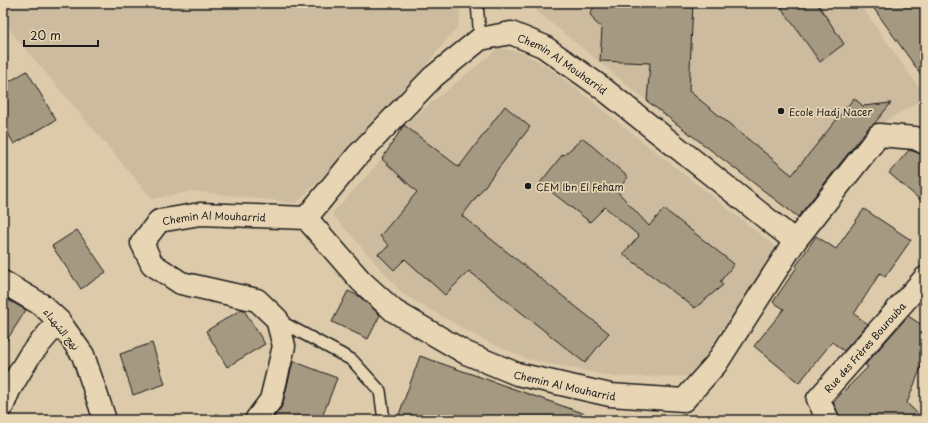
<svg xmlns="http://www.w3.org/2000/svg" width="928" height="423" font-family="'Playpen Sans','Playpen Sans Arabic',sans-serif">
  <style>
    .built { fill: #ccbb9e }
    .building { fill: #a69982; stroke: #1c1c1c }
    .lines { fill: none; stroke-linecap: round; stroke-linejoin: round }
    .lane-casing { stroke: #1c1c1c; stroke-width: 14 }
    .street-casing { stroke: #1c1c1c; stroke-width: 25 }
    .secondary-casing { stroke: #1c1c1c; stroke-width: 25 }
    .lane { stroke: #e8d5b3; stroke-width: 11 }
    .street { stroke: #e8d5b3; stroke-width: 22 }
    .secondary { stroke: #e8d5b3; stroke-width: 22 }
    .poi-dot { fill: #1c1c1c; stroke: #e8d5b3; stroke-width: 1.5 }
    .labels { text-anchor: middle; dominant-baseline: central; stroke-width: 3.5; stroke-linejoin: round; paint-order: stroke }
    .street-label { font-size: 10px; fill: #1c1c1c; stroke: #e8d5b3 }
    .poi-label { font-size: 10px; fill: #1c1c1c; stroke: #e8d5b3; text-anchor: start }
  </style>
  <rect width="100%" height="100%" fill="#dccaaa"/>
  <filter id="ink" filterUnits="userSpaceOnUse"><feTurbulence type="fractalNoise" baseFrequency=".025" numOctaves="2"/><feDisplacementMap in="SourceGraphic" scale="8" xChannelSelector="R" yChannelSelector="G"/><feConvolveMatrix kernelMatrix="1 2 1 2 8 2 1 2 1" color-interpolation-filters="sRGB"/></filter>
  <g filter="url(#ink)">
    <g class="built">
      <path d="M3,3H461L459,25L382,119L296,203L193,191L152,199L3,22Z"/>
      <path d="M527,3H859L925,96V98L887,120L798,217L647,101Z"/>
      <path d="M499,48L521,52L547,66L790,258L690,376L615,377L527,359L480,338L404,295L332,214L382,159L404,125Z"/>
    </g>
    <g class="building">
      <path d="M596,3H693L689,91L792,175L854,98L863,106L891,103L874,124L869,127L798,217L647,101L650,63L600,61L602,28L595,22L590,14Z"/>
      <path d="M778,3H817L844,44L820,62Z"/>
      <path d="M870,3H925V80Z"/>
      <path d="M27,71L56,120L14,144L3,125V85Z"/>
      <path d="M505,106L530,127L462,216L609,333L585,363L469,271L445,295L405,259L394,270L378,254L389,246L380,236L417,192L382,159L404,125L459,167Z"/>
      <path d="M583,138L628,177L617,191L649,226L664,209L734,264L720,282L723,285L695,308L623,254L639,236L605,207L590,222L540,183L563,154L564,155Z"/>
      <path d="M909,150L925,155V204L889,173Z"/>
      <path d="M864,209L911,240L885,277L880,273L854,314L868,324L844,351L832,342L799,383L754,346L784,309L773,302L797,267L796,266L816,236L836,249Z"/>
      <path d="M77,230L106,272L81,289L52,246Z"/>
      <path d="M348,291L359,296L380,315L368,339L332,322Z"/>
      <path d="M3,297L26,310L3,346Z"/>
      <path d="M242,309L244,310L265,344L227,367L206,331Z"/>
      <path d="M908,316L925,327V357L907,403L924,420H844L839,415L833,402L868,367L865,365Z"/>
      <path d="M152,343L165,384L133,395L120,354Z"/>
      <path d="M420,356L594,417V420H397Z"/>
      <path d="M293,361L337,378L321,420H272L281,408L283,403Z"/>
    </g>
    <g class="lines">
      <g class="lane-casing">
        <g id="lane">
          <path d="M477,3L480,39"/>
          <path d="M278,320L352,360L380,391L384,420"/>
        </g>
      </g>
      <g class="street-casing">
        <g id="street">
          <path id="s1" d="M306,218L357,156L433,77L480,39L511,33L543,46L601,87L795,241"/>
          <path d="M3,405L9,390L30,355L59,321"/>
          <path id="s2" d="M256,420L271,400L284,346L277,319L257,300L181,283L152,264L142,243L159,221L200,214L306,218L361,281L394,311L466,353L517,374L610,395L684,400L716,364L795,241L879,135L915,138L925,143"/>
          <path id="s3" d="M828,420L818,399L925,278"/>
        </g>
      </g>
      <g class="secondary-casing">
        <path id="secondary" d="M3,282L42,305L59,321L83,355L105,420"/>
      </g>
      <use href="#lane" class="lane"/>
      <use href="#street" class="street"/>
      <use href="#secondary" class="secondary"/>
    </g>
  </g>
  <g class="poi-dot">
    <circle cx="781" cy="111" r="4"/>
    <circle cx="528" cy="186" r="4"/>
  </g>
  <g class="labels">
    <g class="street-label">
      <text stroke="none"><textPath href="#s1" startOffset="342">Chemin Al Mouharrid</textPath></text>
      <text stroke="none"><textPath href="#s2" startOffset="355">Chemin Al Mouharrid</textPath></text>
      <text transform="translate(62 329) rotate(51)">نهج الشهداء</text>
      <text stroke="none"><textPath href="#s3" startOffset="93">Rue des Frères Bourouba</textPath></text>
      <text stroke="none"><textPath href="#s2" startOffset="763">Chemin Al Mouharrid</textPath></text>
    </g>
    <g class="poi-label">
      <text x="789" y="111">Ecole Hadj Nacer</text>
      <text x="536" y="186">CEM Ibn El Feham</text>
    </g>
  </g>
  <rect width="928" height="423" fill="none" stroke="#e8d5b3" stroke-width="16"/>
  <rect x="8" y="8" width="912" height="407" fill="none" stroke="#1c1c1c" stroke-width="1.5" filter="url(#ink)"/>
  <path d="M24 40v6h74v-6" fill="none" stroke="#1c1c1c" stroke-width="2"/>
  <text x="30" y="40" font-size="12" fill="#1c1c1c" stroke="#e8d5b3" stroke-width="3" paint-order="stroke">20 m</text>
</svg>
